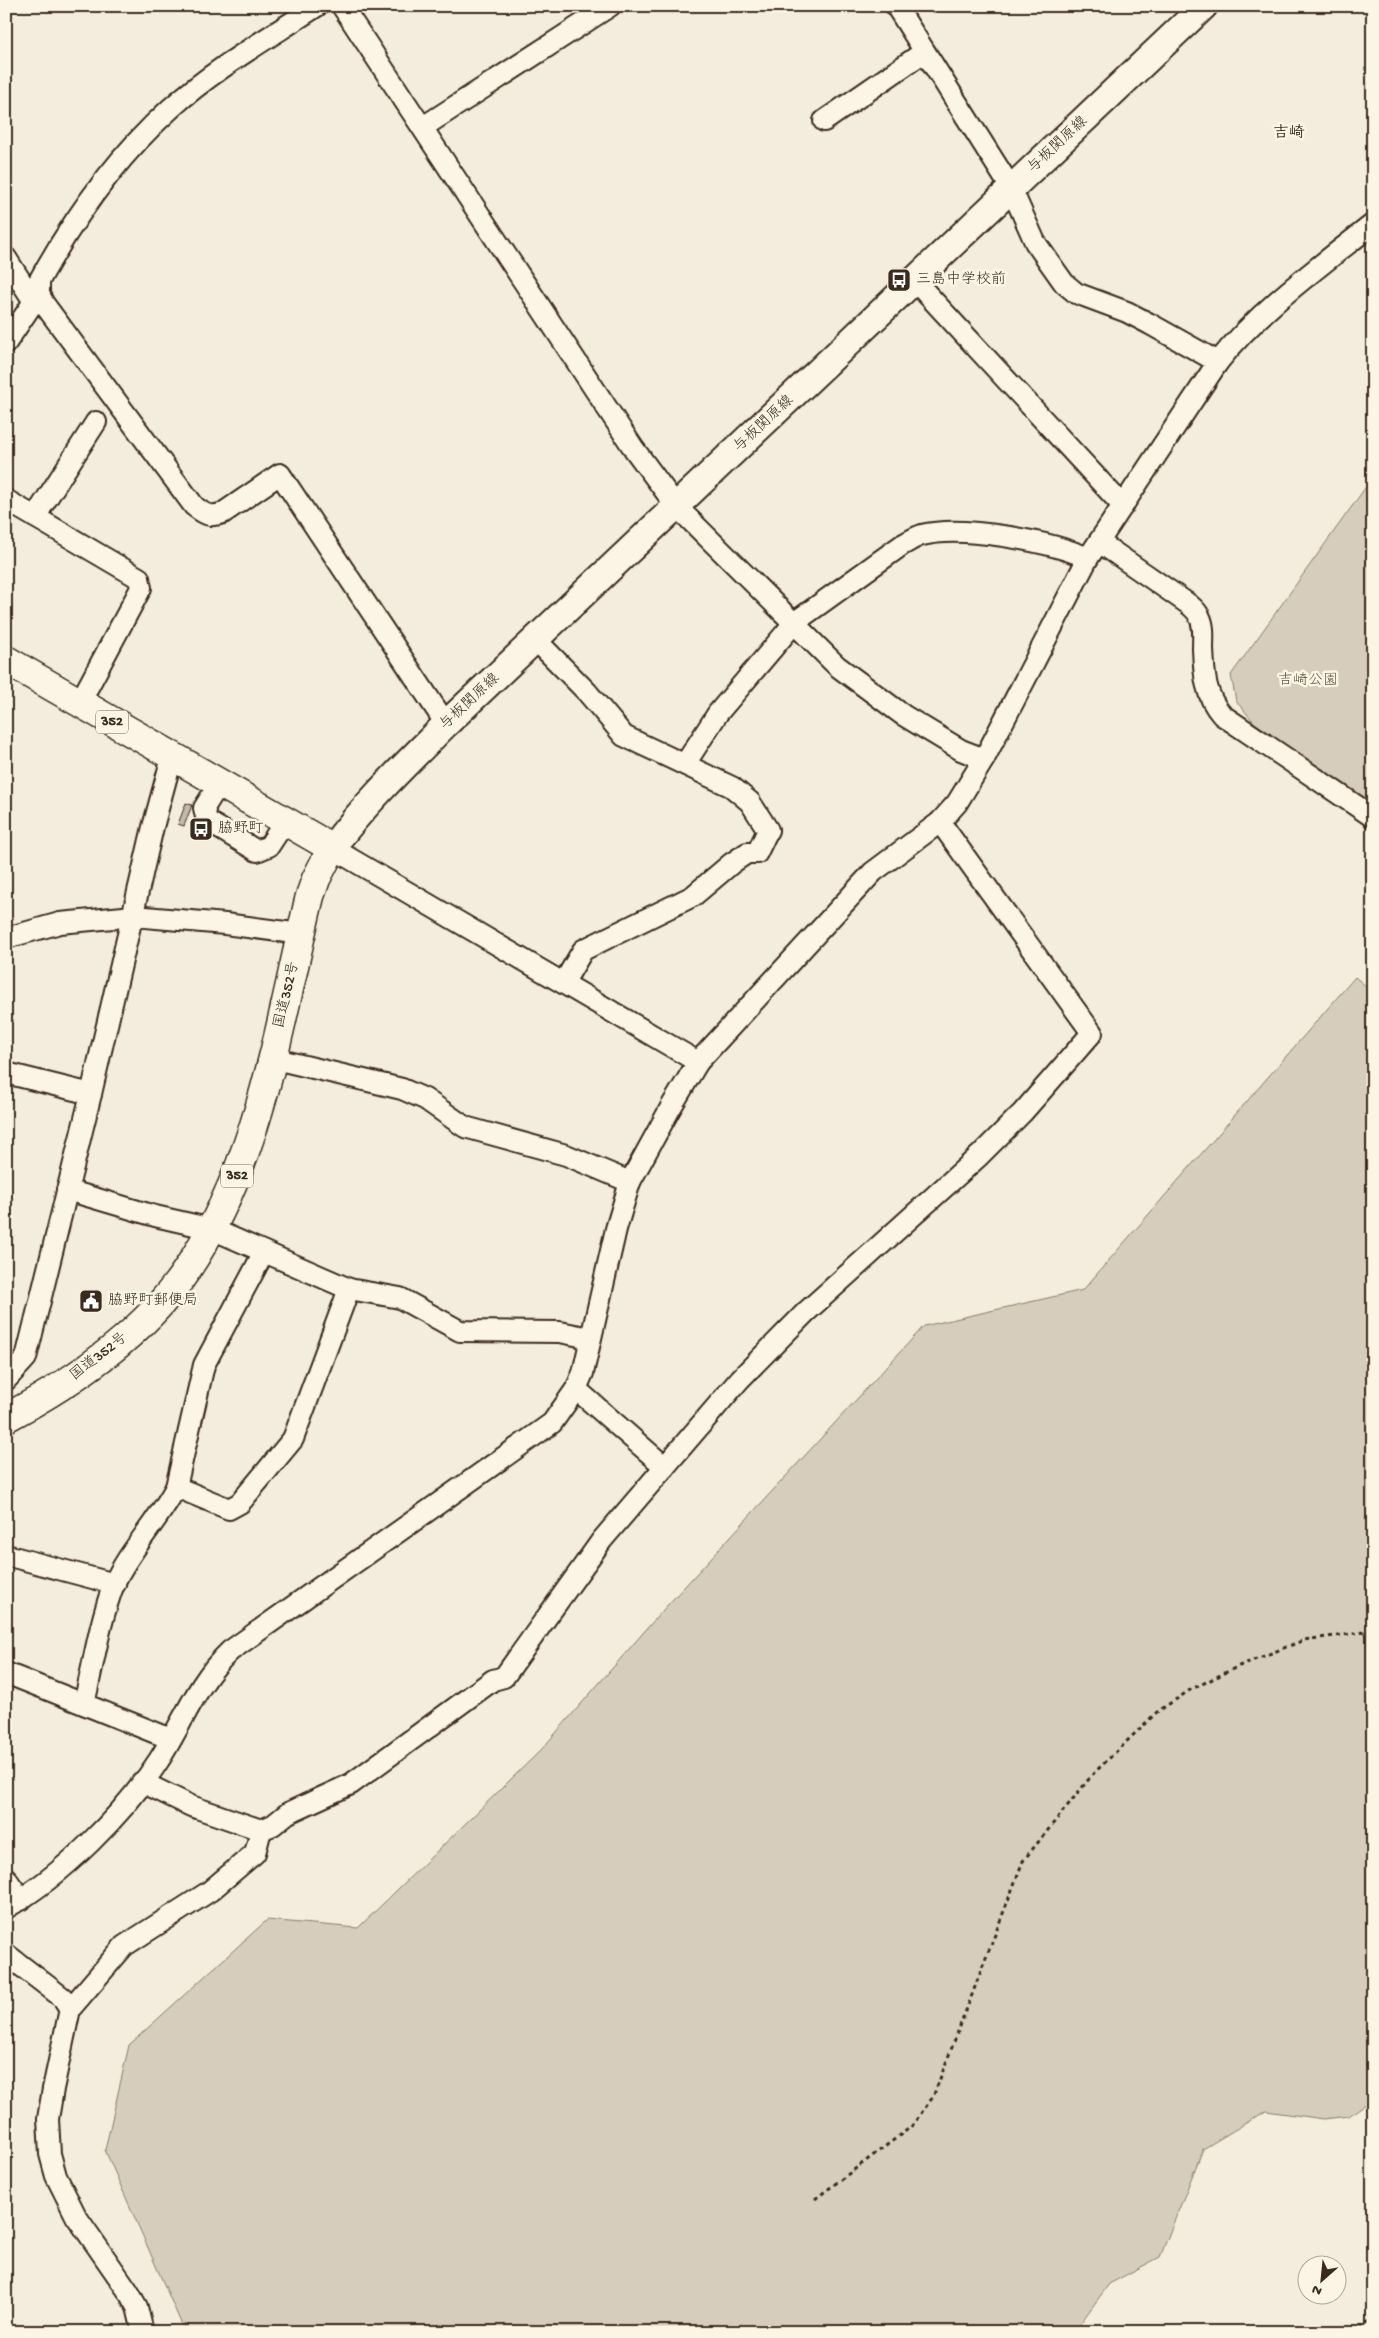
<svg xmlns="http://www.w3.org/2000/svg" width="1379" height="2338" font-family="'Gochi Hand','Klee One',sans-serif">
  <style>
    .green { fill: #d6cdbd; stroke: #887c6e }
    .building { fill: #c3b9aa; stroke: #3b2a1e }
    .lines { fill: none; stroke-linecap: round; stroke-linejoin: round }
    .minor-casing { stroke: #3b2a1e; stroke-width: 24 }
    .major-casing { stroke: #3b2a1e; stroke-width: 30 }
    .highway-casing { stroke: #3b2a1e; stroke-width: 31 }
    .path { stroke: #3b2a1e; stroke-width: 3; stroke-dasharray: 4 4; stroke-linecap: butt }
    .minor { stroke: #fcf5e5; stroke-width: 20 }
    .major { stroke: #fcf5e5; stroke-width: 26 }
    .highway { stroke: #fcf5e5; stroke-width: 28 }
    .labels { text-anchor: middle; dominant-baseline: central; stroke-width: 5; stroke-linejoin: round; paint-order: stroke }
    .shield { fill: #fcf5e5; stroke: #75675a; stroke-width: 1 }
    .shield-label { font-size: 14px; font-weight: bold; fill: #3b2a1e }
    .street-label { font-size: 15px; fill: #3b2a1e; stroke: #fcf5e5 }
    .poi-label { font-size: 15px; fill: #3b2a1e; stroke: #fcf5e5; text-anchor: start }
    .park-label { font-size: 15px; fill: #625346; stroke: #fcf5e5 }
    .neighbourhood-label { font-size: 16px; font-weight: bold; fill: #3b2a1e; stroke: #fcf5e5 }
  </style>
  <rect width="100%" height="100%" fill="#f4eddd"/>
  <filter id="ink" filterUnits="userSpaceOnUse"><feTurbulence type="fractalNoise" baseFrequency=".02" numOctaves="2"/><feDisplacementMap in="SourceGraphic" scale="10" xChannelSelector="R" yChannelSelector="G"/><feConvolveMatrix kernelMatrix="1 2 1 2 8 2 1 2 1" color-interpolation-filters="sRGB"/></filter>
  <g filter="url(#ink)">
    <g class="green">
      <path d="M1373,477V805L1259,728L1236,701L1231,675Z"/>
      <path d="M1355,977L1373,992L1372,2099L1349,2116L1324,2119L1266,2111L1203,2149L1160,2257L1109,2284L1074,2332H185L105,2150L129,2045L267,1920L358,1928L541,1750L663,1610L924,1326L1083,1290Z"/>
    </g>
    <path class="building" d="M186,803L192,805L184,826L178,824Z"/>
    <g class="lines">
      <g class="minor-casing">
        <g id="minor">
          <path d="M317,6C267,39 214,69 170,109C117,157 73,219 39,281V294L44,304L194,506C204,514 210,518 223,513L280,474L446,724"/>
          <path d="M342,6L634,449L677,507L837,666L903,715L961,750L984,759"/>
          <path d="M896,6L1011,188L1035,242L1064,283L1076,293L1127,312L1150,324L1218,362"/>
          <path d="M824,121L924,52"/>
          <path d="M423,127L610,6"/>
          <path d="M6,258L33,300"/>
          <path d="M914,280L1123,506"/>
          <path d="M6,343L39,294"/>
          <path d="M6,500L139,578L141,588L80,702"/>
          <path d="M35,517L96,422"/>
          <path d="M1099,542L1187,603C1191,606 1196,610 1198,614C1205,624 1203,637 1203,649C1204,674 1205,696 1222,715L1373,817"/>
          <path d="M536,640L587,692L624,736L732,787L750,802L768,830L757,853H747L732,863L693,896L583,950L564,982"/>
          <path d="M685,764L718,713L795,622L902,545C908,542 915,537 922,535C962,525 1050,541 1088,558"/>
          <path d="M219,784L204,808L207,821L257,851L269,846L286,820"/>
          <path d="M332,848L698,1062"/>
          <path d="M6,938L60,923L134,916L225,924L301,934"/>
          <path d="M271,1058L402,1089L425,1099L465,1127L566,1155L630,1182"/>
          <path d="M6,1073L91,1094"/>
          <path d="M67,1190L155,1216L212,1229L349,1289L293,1439L240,1503L229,1509L176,1487C159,1520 127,1553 114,1584C100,1620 93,1666 84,1704"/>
          <path d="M349,1289L400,1298L460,1331L560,1332L590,1338"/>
          <path d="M6,1380L26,1358L91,1094L153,827L172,757"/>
          <path d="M576,1389L665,1467"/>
          <path d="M176,1487L204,1365L264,1252"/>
          <path d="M6,1555L115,1584"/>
          <path d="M6,1673L171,1739"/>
          <path d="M142,1782L191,1806L261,1830L273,1825L288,1813L351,1784L493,1680L504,1677L602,1540L740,1379L806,1312L979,1156L1023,1112L1092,1033L940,822"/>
          <path d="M6,1878L21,1900"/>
          <path d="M6,1908C62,1876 124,1814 159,1760C183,1723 197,1682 230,1651L552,1423L576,1389L583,1373L616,1229L630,1182L671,1107L698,1062L873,872L940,822L957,803L984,759L1088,558L1218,362C1261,308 1319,267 1373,224"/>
          <path d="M6,1954L63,1998L70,2009"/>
          <path d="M143,2332L137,2307L128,2291L76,2216L56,2176L50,2154L48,2119L53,2089L70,2009L124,1946L210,1891L255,1853L261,1830"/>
        </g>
      </g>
      <g class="major-casing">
        <path id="major" d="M332,848C366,802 406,764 446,724L1204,6"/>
      </g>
      <g class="highway-casing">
        <path id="highway" d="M6,660L332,848L316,879L310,896C279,1024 261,1160 186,1271C143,1335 73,1382 6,1418"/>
      </g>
      <g class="path">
        <path d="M815,2199L911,2127L933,2097L1023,1861L1093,1774L1157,1712L1190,1690L1239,1666L1304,1640L1373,1631"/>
        <path d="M1353,2332L1373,2319"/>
      </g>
      <use href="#minor" class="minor"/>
      <use href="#major" class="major"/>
      <use href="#highway" class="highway"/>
    </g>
  </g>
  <defs>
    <g id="bus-square" transform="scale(1.25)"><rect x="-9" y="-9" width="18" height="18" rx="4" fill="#3b2a1e" stroke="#fcf5e5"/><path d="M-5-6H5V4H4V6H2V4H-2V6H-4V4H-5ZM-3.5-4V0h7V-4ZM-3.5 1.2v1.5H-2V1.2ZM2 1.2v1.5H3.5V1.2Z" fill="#fff"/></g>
    <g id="civic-square" transform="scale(1.25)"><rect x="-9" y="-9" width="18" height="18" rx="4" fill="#3b2a1e" stroke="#fcf5e5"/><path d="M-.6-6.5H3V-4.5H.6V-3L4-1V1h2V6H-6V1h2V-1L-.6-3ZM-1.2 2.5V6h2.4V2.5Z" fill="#fff"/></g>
  </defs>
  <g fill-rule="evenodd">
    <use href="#bus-square" x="899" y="280"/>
    <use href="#bus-square" x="201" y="829"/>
    <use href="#civic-square" x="91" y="1301"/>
  </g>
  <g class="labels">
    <g class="shield">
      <rect x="96" y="710.5" width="32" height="23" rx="4"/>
      <rect x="221" y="1164.5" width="32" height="23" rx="4"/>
    </g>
    <g class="shield-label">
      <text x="112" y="722">352</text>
      <text x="237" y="1176">352</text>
    </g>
    <g class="street-label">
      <text transform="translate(1058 145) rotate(-43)">与板関原線</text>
      <text transform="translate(764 424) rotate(-43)">与板関原線</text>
      <text transform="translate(470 702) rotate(-43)">与板関原線</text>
      <text transform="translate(287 995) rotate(-77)">国道352号</text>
      <text transform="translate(99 1357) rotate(-38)">国道352号</text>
    </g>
    <g class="poi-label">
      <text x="916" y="280">三島中学校前</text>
      <text x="218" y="829">脇野町</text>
      <text x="108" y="1301">脇野町郵便局</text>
    </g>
    <g class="park-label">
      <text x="1308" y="681">吉崎公園</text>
    </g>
    <g class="neighbourhood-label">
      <text x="1289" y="134">吉崎</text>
    </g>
  </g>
  <rect width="1379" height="2338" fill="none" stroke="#fcf5e5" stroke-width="25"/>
  <rect x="12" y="12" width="1354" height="2313" fill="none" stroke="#3b2a1e" stroke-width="2" filter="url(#ink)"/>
  <g transform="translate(1322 2280) rotate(207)"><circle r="24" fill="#fcf5e5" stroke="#afa495"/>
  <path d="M0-4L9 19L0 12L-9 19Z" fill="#3b2a1e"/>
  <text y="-8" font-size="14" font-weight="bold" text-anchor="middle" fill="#3b2a1e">N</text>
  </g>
</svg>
